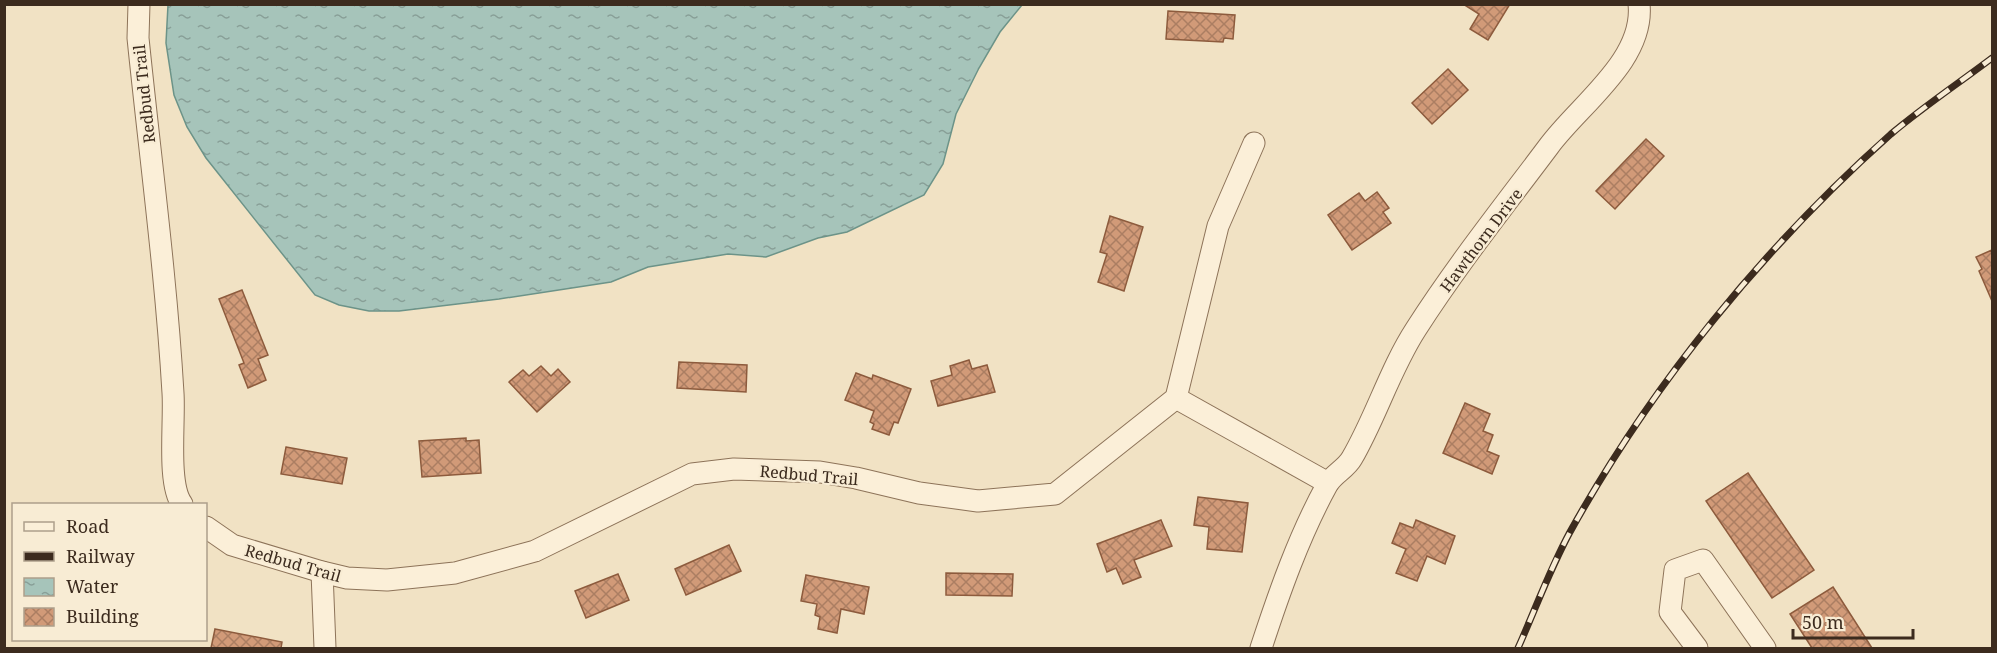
<svg xmlns="http://www.w3.org/2000/svg" width="1997" height="653" font-family="'Noto Serif',serif">
  <style>
    .water { fill: url(#water-ripples); stroke: #6c9388; stroke-width: 1.5 }
    .building { fill: url(#building-cross-hatch); stroke: #8d5b3d; stroke-width: 1.5 }
    .lines { fill: none; stroke-linecap: round; stroke-linejoin: round }
    .minor-casing { stroke: #8d7359; stroke-width: 23 }
    .minor { stroke: #fbefd8; stroke-width: 21 }
    .rail-casing { stroke: #3c2b1e; stroke-width: 7 }
    .rail { stroke: #f8ecd4; stroke-width: 4.5; stroke-dasharray: 14; stroke-linecap: butt }
    .labels { text-anchor: middle; dominant-baseline: central; stroke-width: 4.5; stroke-linejoin: round; paint-order: stroke }
    .street-label { font-size: 16px; fill: #3c2b1e; stroke: #f8ecd4 }
  </style>
  <defs>
    <pattern id="water-ripples" width="26" height="14" patternUnits="userSpaceOnUse" patternTransform="scale(1.5)"><rect width="26" height="14" fill="#a6c4ba"/><path d="M2 4q2-2 4 0t4 0M15 11q2-2 4 0t4 0" fill="none" stroke="#889f97"/></pattern>
    <pattern id="building-cross-hatch" width="8" height="8" patternUnits="userSpaceOnUse" patternTransform="scale(1.5)"><rect width="8" height="8" fill="#d19a78"/><path d="M0 0l8 8M0 8l8-8" fill="none" stroke="#ab7e62"/></pattern>
  </defs>
  <rect width="100%" height="100%" fill="#f1e2c4"/>
  <path class="water" d="M168,5V4L1022,5L1000,32L979,68L956,114L943,164L924,195L847,232L818,238L766,257L728,254L648,267L611,282L499,299L399,311H369L339,305L315,295L206,158L187,127L174,95L166,43Z"/>
  <g class="building">
    <path d="M1463,4H1510L1488,40L1470,29L1479,14Z"/>
    <path d="M1168,11L1235,15L1233,39L1224,38L1223,42L1166,39Z"/>
    <path d="M1448,69L1468,90L1432,124L1412,103Z"/>
    <path d="M1646,139L1664,156L1615,209L1596,191Z"/>
    <path d="M1377,192L1389,208L1383,212L1391,223L1352,250L1328,215L1359,193L1365,201Z"/>
    <path d="M1110,216L1143,227L1124,291L1098,282L1107,254L1100,252Z"/>
    <path d="M1992,250V301L1979,271L1982,269L1976,257Z"/>
    <path d="M242,290L268,355L258,359L266,380L248,388L239,365L244,363L219,299Z"/>
    <path d="M969,360L972,369L987,365L995,392L938,406L931,381L952,375L950,366Z"/>
    <path d="M679,362L747,365L746,392L677,388Z"/>
    <path d="M541,366L551,376L558,369L570,382L537,412L509,382L523,370L529,376Z"/>
    <path d="M856,373L872,379L873,375L911,389L898,423L894,422L889,435L872,429L874,424L870,422L874,411L845,400Z"/>
    <path d="M1465,403L1490,414L1483,431L1493,435L1487,451L1499,456L1492,474L1443,453Z"/>
    <path d="M466,438V441L479,440L481,473L422,477L419,441Z"/>
    <path d="M286,447L347,458L342,484L281,474Z"/>
    <path d="M1748,473L1814,570L1772,598L1706,501Z"/>
    <path d="M1198,497L1248,503L1242,552L1207,549L1209,527L1194,525Z"/>
    <path d="M1161,520L1172,546L1134,560L1141,577L1123,584L1116,568L1107,572L1097,544Z"/>
    <path d="M1416,520L1455,536L1445,564L1427,556L1417,581L1396,573L1406,549L1392,543L1400,523L1413,528Z"/>
    <path d="M729,545L741,571L686,595L675,569Z"/>
    <path d="M946,573L1013,574L1012,596L946,595Z"/>
    <path d="M618,574L629,600L586,618L575,591Z"/>
    <path d="M806,575L869,587L864,614L841,609L837,633L818,629L820,617L815,615L817,604L801,601Z"/>
    <path d="M1833,587L1872,648H1812L1790,614Z"/>
    <path d="M215,629L282,642L281,648H211Z"/>
  </g>
  <g class="lines">
    <g class="minor-casing">
      <g id="minor">
        <path d="M139,4L138,38C150,156 166,274 173,393C175,421 167,484 182,504"/>
        <path d="M1176,398L1328,483"/>
        <path d="M206,527L232,545L322,572L347,578L387,580L455,573L535,551L692,474L734,469L820,472L856,478L919,493L978,501L1055,494L1176,398L1218,226L1254,143"/>
        <path d="M322,572L325,648"/>
        <path d="M1261,648C1279,593 1299,536 1327,485C1333,474 1346,469 1352,458C1376,417 1390,369 1416,329C1457,265 1504,206 1549,146C1579,105 1645,60 1639,4"/>
        <path d="M1697,648L1670,612L1675,570L1703,560L1765,648"/>
      </g>
    </g>
    <use href="#minor" class="minor"/>
    <g class="rail-casing">
      <path id="rail" d="M1518,648C1535,610 1550,569 1570,532C1652,384 1764,247 1891,134C1923,107 1959,83 1992,58"/>
    </g>
    <use href="#rail" class="rail"/>
  </g>
  <g class="labels">
    <g class="street-label">
      <text transform="translate(144 94) rotate(-96)">Redbud Trail</text>
      <text transform="translate(1481 240) rotate(-53)">Hawthorn Drive</text>
      <text transform="translate(809 475) rotate(5)">Redbud Trail</text>
      <text transform="translate(293 563) rotate(16)">Redbud Trail</text>
    </g>
  </g>
  <rect width="1997" height="653" fill="none" stroke="#3c2b1e" stroke-width="12"/>
  <rect x="12" y="503" width="195" height="138" fill="#f8ecd4" stroke="#ad9f8b" stroke-width="1.5"/>
  <rect x="24" y="522" width="30" height="9" fill="#fbefd8" stroke="#ad9f8b" stroke-width="1.5"/>
  <text x="66" y="533" font-size="18" fill="#3c2b1e">Road</text>
  <rect x="24" y="552" width="30" height="9" fill="#3c2b1e" stroke="#ad9f8b" stroke-width="1.5"/>
  <text x="66" y="563" font-size="18" fill="#3c2b1e">Railway</text>
  <rect x="24" y="578" width="30" height="18" fill="url(#water-ripples)" stroke="#ad9f8b" stroke-width="1.5"/>
  <text x="66" y="593" font-size="18" fill="#3c2b1e">Water</text>
  <rect x="24" y="608" width="30" height="18" fill="url(#building-cross-hatch)" stroke="#ad9f8b" stroke-width="1.5"/>
  <text x="66" y="623" font-size="18" fill="#3c2b1e">Building</text>
  <path d="M1793 629v9h120v-9" fill="none" stroke="#3c2b1e" stroke-width="3"/>
  <text x="1802" y="629" font-size="18" fill="#3c2b1e" stroke="#f8ecd4" stroke-width="4.5" paint-order="stroke">50 m</text>
</svg>
